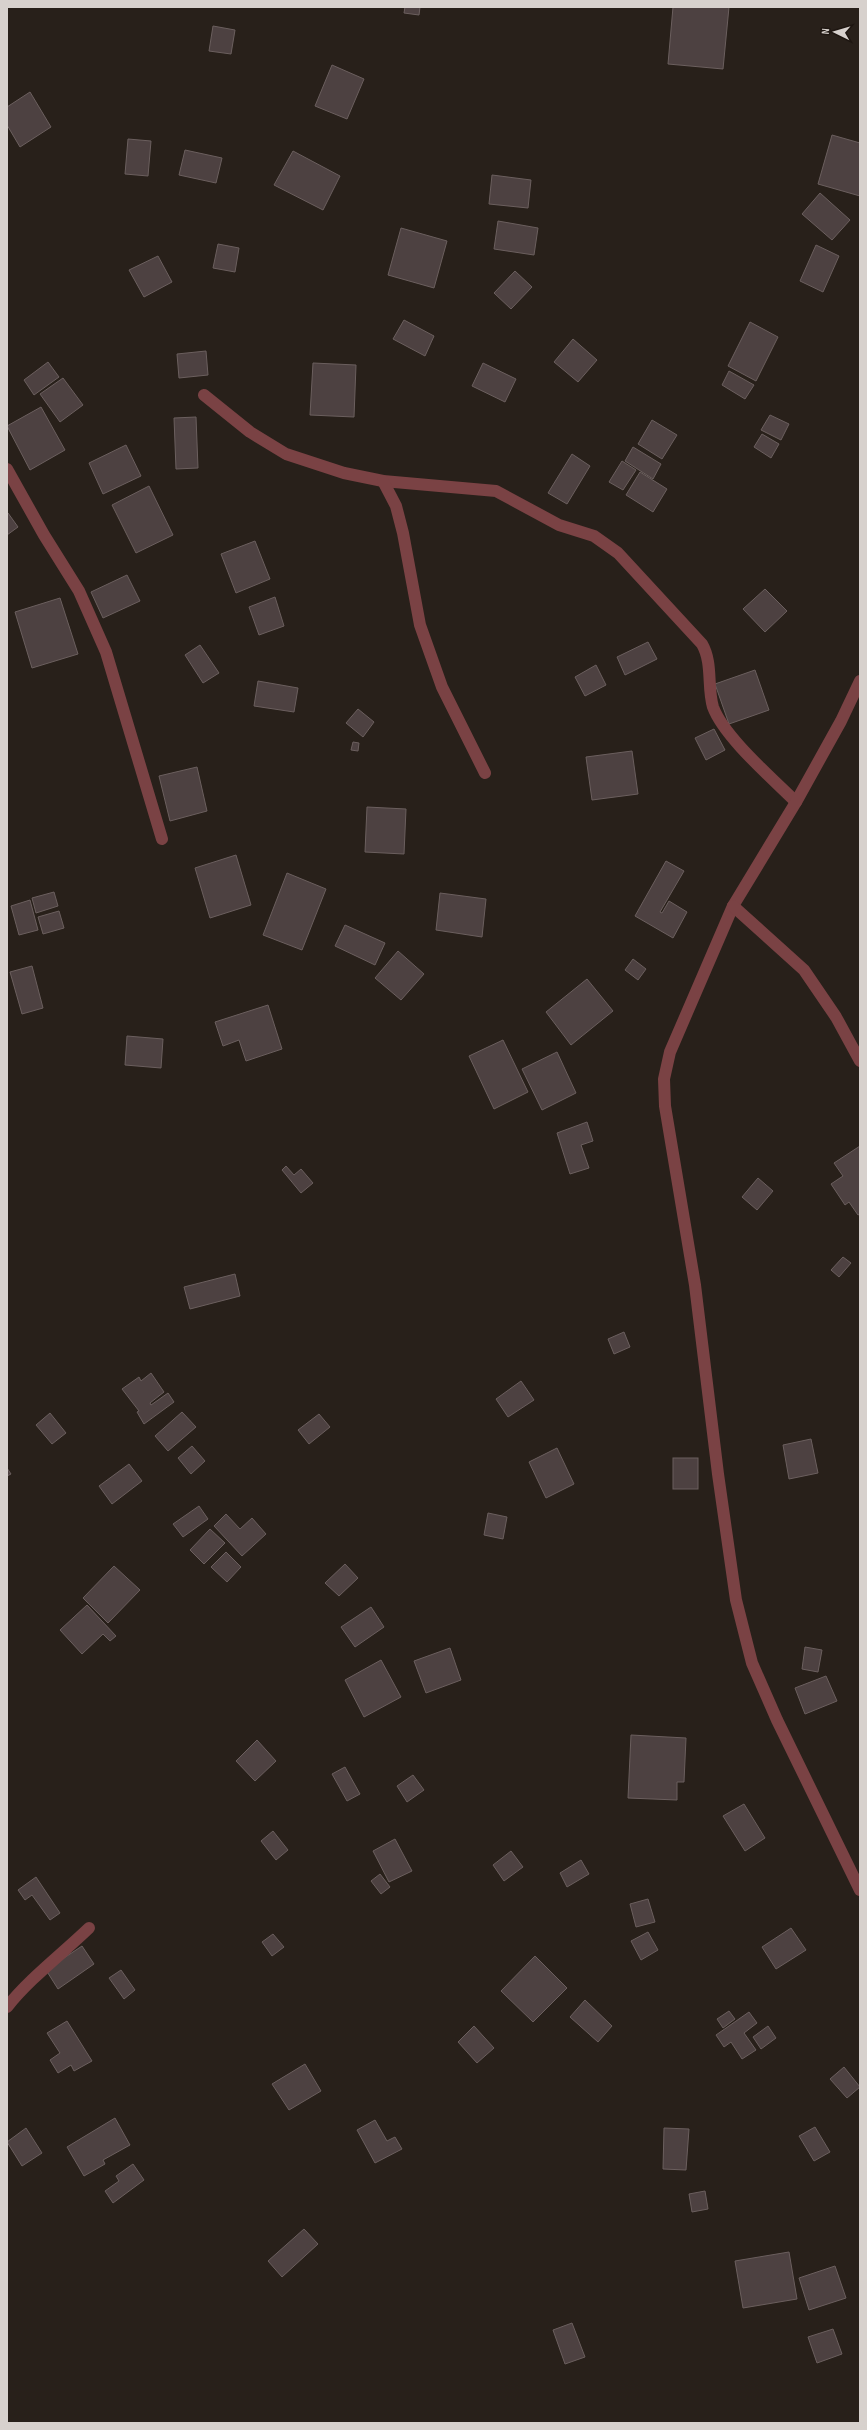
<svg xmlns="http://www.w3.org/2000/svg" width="867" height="2430" font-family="'Sofia Sans Condensed',sans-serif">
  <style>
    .building { fill: #4d4141; stroke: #6b5f5e }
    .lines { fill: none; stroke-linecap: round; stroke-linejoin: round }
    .minor { stroke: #7a4244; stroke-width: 12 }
  </style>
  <rect width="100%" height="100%" fill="#28201a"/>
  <g class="building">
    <path d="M405,7H420L419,15L404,13Z"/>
    <path d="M673,7H729L723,69L668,64Z"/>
    <path d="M213,26L235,30L231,54L209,51Z"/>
    <path d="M332,65L364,79L347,119L315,106Z"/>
    <path d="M30,92L51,127L20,147L7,125V107Z"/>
    <path d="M832,135L860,143V196L818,184Z"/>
    <path d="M128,139L151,141L148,176L125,174Z"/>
    <path d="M185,150L222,158L216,183L179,175Z"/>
    <path d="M293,151L340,176L323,210L274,185Z"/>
    <path d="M492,175L531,180L528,208L489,204Z"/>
    <path d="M820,193L850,220L832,240L802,214Z"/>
    <path d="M498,221L538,228L534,255L494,249Z"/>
    <path d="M401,228L447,241L434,288L388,275Z"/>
    <path d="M218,244L239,248L235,272L213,268Z"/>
    <path d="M816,245L839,256L823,292L800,281Z"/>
    <path d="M158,256L172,282L144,297L129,270Z"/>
    <path d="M515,271L532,287L511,309L494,293Z"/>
    <path d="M404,320L434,336L425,356L393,339Z"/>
    <path d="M750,322L778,337L756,381L728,366Z"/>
    <path d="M573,339L597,360L578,382L554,362Z"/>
    <path d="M206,351L208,375L179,378L177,354Z"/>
    <path d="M48,362L59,377L34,395L24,380Z"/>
    <path d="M313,363L356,365L354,417L310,415Z"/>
    <path d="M483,363L516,379L505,402L472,386Z"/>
    <path d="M729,371L754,385L745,399L722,385Z"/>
    <path d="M63,378L83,405L60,422L40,394Z"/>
    <path d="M41,407L65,450L30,470L7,426Z"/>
    <path d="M770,415L789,424L781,440L761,430Z"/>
    <path d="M196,417L198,468L176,469L174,418Z"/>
    <path d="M652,420L677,435L662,459L638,444Z"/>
    <path d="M762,434L779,444L771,458L754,447Z"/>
    <path d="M126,445L141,476L103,494L89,463Z"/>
    <path d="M633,447L661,464L653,479L625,461Z"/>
    <path d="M572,454L590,466L567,504L548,493Z"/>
    <path d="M622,461L636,470L623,490L609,482Z"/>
    <path d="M640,472L667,489L653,512L626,495Z"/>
    <path d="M149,486L173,535L136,553L112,505Z"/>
    <path d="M8,513L18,527L7,535V514Z"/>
    <path d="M255,541L270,579L236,593L221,554Z"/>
    <path d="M127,575L140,601L103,618L91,592Z"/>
    <path d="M765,589L787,611L765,632L743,609Z"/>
    <path d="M275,597L284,626L259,635L249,607Z"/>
    <path d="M60,598L78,654L32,668L15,612Z"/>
    <path d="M648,642L657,659L625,675L617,657Z"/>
    <path d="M200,645L219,673L203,683L185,655Z"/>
    <path d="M596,665L606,685L585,696L575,677Z"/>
    <path d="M755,670L769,710L729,724L715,684Z"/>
    <path d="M258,681L298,688L294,712L254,706Z"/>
    <path d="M358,709L374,722L363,737L346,723Z"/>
    <path d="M714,729L725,750L706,760L695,738Z"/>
    <path d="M353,742L359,743L358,751L351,750Z"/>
    <path d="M632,751L638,794L592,800L586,757Z"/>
    <path d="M197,767L207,811L170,821L159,776Z"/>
    <path d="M367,807L406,809L404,854L365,852Z"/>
    <path d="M236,855L251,905L210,918L195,868Z"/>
    <path d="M666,861L684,871L660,912L662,913L669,901L687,912L673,938L635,916Z"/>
    <path d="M287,873L326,889L302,950L263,935Z"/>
    <path d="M54,892L58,906L36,913L32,898Z"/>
    <path d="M440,893L486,899L482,937L436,930Z"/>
    <path d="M30,900L38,930L19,935L11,906Z"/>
    <path d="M59,911L64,928L43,934L38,917Z"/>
    <path d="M345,925L385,943L375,965L335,946Z"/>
    <path d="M398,951L424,974L401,1000L375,978Z"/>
    <path d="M633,959L646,969L638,980L625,970Z"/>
    <path d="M32,966L43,1008L22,1014L10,972Z"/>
    <path d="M587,979L613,1011L571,1045L546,1012Z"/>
    <path d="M268,1005L282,1049L246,1061L239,1040L223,1046L215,1022Z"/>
    <path d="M127,1036L163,1039L161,1068L125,1065Z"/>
    <path d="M503,1040L528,1092L494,1109L469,1056Z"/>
    <path d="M557,1052L576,1093L542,1110L522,1069Z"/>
    <path d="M587,1122L593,1141L581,1145L589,1168L570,1174L557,1133Z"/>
    <path d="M860,1146V1214L858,1215L849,1202L845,1205L831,1184L843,1176L834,1163Z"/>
    <path d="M286,1166L294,1175L301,1169L313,1183L301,1193L282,1170Z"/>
    <path d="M758,1178L773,1191L757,1210L742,1197Z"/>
    <path d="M843,1257L851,1263L839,1277L831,1270Z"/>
    <path d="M235,1274L240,1296L190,1309L184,1287Z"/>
    <path d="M624,1332L630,1347L614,1354L608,1339Z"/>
    <path d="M151,1373L164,1392L150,1403L151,1405L168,1393L174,1402L144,1424L137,1412L139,1411L122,1389L139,1377L141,1381Z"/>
    <path d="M521,1381L534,1400L508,1417L496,1399Z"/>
    <path d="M182,1412L196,1427L168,1451L155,1436Z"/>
    <path d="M50,1413L66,1433L52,1444L36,1425Z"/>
    <path d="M319,1414L330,1427L309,1444L298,1430Z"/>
    <path d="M811,1439L818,1473L789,1479L783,1445Z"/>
    <path d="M192,1446L205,1461L191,1474L178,1458Z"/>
    <path d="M557,1448L574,1484L546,1498L529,1462Z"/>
    <rect x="673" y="1458" width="25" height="31"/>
    <path d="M129,1464L142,1481L112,1504L99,1486Z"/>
    <path d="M7,1468L11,1474L7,1476Z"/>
    <path d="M199,1506L208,1519L183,1537L173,1524Z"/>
    <path d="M488,1513L507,1517L503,1539L484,1535Z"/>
    <path d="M226,1514L240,1529L252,1518L266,1534L242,1556L214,1526Z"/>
    <path d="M210,1529L225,1543L204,1564L190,1550Z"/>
    <path d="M226,1552L241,1567L227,1582L211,1567Z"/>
    <path d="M345,1564L358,1578L339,1596L325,1583Z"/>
    <path d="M114,1566L140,1590L108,1623L83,1598Z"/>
    <path d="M87,1605L116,1636L110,1641L103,1634L82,1654L60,1630Z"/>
    <path d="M371,1607L384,1627L355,1647L341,1627Z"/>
    <path d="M805,1647L822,1650L818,1672L802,1669Z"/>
    <path d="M450,1648L461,1680L426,1693L414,1661Z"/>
    <path d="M381,1660L401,1697L364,1717L345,1680Z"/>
    <path d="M826,1676L837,1701L805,1714L795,1688Z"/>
    <path d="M631,1735L686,1738L684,1782H677V1800L628,1798Z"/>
    <path d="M257,1740L276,1761L255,1781L236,1761Z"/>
    <path d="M345,1767L360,1794L347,1801L332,1774Z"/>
    <path d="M413,1775L424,1790L407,1802L397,1786Z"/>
    <path d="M744,1804L765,1838L745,1851L723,1816Z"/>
    <path d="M273,1831L288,1850L276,1860L261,1841Z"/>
    <path d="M395,1839L412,1871L389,1882L373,1851Z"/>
    <path d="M511,1851L523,1867L504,1881L493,1865Z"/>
    <path d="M581,1860L589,1874L567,1887L560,1873Z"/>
    <path d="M380,1874L390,1887L381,1894L371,1881Z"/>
    <path d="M36,1877L60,1913L50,1920L32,1895L25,1900L18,1890Z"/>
    <path d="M648,1899L655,1922L636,1927L630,1904Z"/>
    <path d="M791,1928L806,1950L776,1969L762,1947Z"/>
    <path d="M648,1932L658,1950L641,1960L631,1941Z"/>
    <path d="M273,1934L284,1947L272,1956L262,1942Z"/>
    <path d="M82,1946L94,1964L58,1989L46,1970Z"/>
    <path d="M535,1956L567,1988L533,2022L501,1991Z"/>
    <path d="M121,1970L135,1990L124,1999L109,1978Z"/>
    <path d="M585,2000L612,2026L598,2042L570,2017Z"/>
    <path d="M729,2011L735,2019L723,2028L717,2019Z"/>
    <path d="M749,2012L757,2023L744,2033L756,2050L742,2059L731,2042L724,2047L716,2035Z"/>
    <path d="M67,2021L92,2061L74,2071L71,2065L58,2073L50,2060L60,2053L47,2033Z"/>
    <path d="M474,2026L494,2048L477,2063L458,2042Z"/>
    <path d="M768,2026L776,2038L761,2049L753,2037Z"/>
    <path d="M305,2064L321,2091L289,2110L272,2084Z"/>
    <path d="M844,2067L860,2087L847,2098L830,2079Z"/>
    <path d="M115,2118L130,2145L103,2160L105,2164L84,2176L67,2147Z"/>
    <path d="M375,2120L387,2141L395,2137L402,2149L375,2163L357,2130Z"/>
    <path d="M815,2127L830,2152L814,2161L799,2136Z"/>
    <path d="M26,2128L42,2153L22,2166L7,2142Z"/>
    <path d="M664,2128L689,2129L686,2170L663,2169Z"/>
    <path d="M133,2164L144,2180L113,2203L105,2191L119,2181L116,2176Z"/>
    <path d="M705,2191L708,2209L692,2212L689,2194Z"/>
    <path d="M304,2229L318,2244L282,2277L268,2261Z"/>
    <path d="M789,2252L797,2299L743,2308L735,2261Z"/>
    <path d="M835,2266L846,2298L809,2310L799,2278Z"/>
    <path d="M572,2323L585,2357L565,2364L553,2330Z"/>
    <path d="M833,2329L842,2354L817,2363L808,2337Z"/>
  </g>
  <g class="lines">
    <g class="minor">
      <path d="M204,395L250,432L286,454L344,473L383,481L496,491L559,525L594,536L618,553L702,644C713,663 707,687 713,707C724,737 773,779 796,802"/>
      <path d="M7,469L44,535L79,591L106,652L162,839"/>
      <path d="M383,481L396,506L403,533L420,625L442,687L485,773"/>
      <path d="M860,681L841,721L796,802L733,906L670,1052L664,1079L665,1106L695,1285L718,1474L736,1600L752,1663L777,1720L860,1890"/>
      <path d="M733,906L804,970L836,1017L860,1061"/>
      <path d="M7,2007C29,1979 62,1954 89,1928"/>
    </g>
  </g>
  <rect width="867" height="2430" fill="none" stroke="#d7d1cd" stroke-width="16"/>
  <g transform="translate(835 32) rotate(275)" stroke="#1e1611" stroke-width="3" paint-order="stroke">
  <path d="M0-3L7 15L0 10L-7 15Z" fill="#d7d1cd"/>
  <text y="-6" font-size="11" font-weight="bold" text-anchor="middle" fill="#d7d1cd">N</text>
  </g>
</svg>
